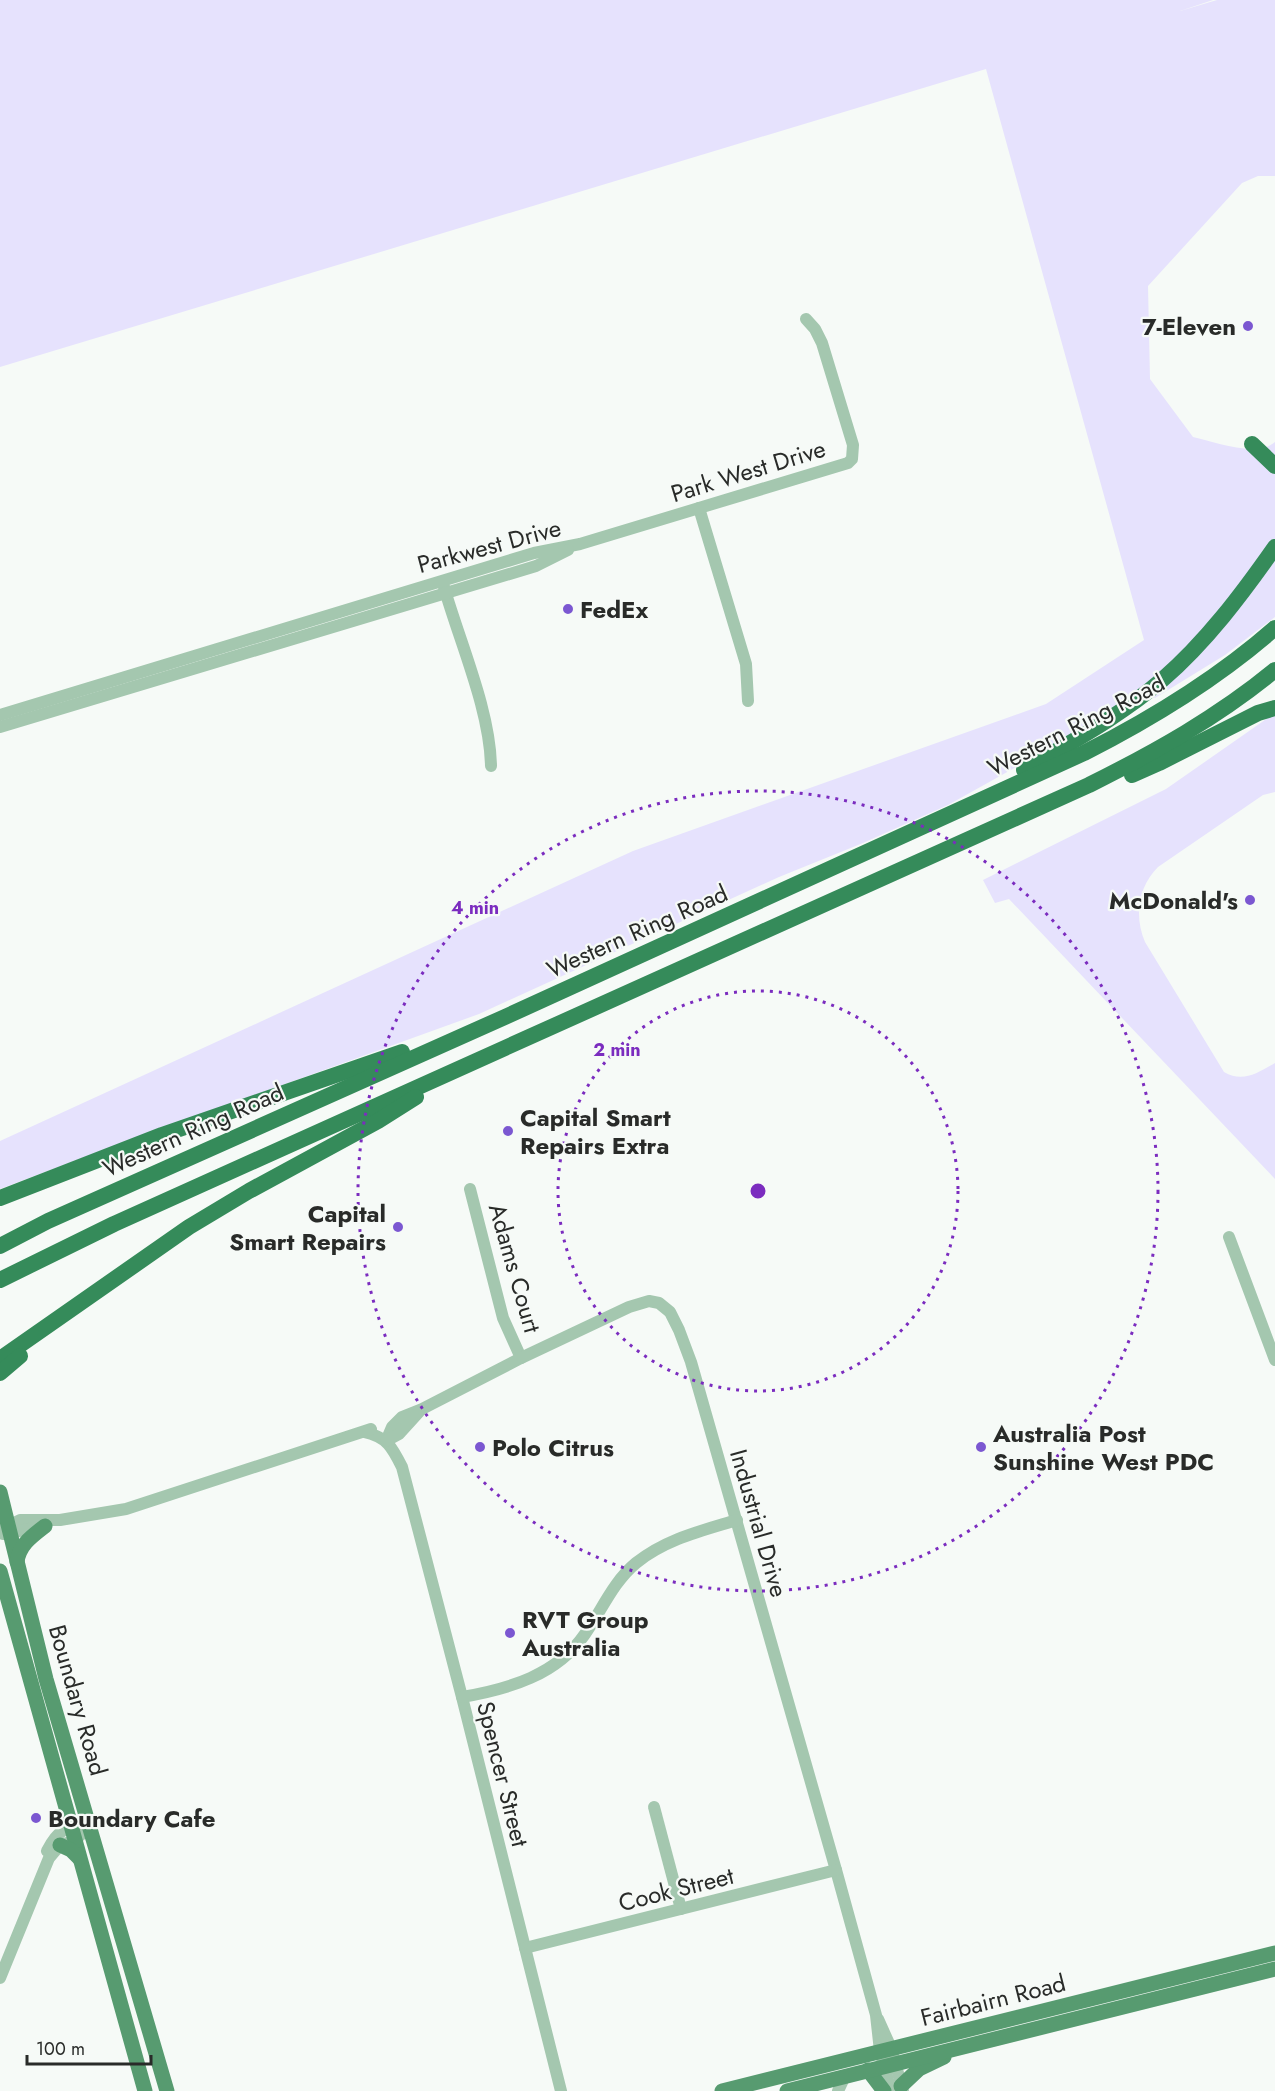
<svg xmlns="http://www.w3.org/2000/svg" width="1275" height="2091" font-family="Jost,sans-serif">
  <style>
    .green { fill: #e6e2fd }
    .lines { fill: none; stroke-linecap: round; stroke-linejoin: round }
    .minor { stroke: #a4c7af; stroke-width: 12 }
    .major { stroke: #579b70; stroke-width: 15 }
    .highway { stroke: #358b5a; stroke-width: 16 }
    .ring { fill: none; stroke: #7b2cbf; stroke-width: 3; stroke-dasharray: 3 6 }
    .poi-dot { fill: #7b57d1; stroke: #f6faf7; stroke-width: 2 }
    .labels { text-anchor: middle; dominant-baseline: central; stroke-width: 4.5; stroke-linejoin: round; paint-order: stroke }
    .poi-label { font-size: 24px; font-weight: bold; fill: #292b29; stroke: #f6faf7; text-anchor: start }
    .street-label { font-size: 24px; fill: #292b29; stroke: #f6faf7 }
    .centre { fill: #7b2cbf; stroke: #f6faf7; stroke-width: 3 }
    .ring-label { font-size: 18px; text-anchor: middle; font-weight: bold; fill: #7b2cbf; stroke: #f6faf7; stroke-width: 4.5; stroke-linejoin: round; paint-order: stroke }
  </style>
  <rect width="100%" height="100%" fill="#f6faf7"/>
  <g class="green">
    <path d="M0,0H1213L1180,11L1217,0H1275V176H1258L1242,183L1148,286L1150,379L1193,437C1215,442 1257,458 1275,442V617L1225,655L1155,698L1136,690L1106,713L1043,752L948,805L863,843L779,877L479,1014L127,1141L0,1189V1141L633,851L1046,704L1144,640L986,69L0,367Z"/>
    <path d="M1275,713V792L1263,795L1158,867C1138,887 1134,916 1145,942L1224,1072C1243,1083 1257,1073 1275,1063V1179L1009,899L995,903L983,880L1166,789Z"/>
  </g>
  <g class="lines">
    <g class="minor">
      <path d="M699,508L746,664L748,701"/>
      <path d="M444,587C460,643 490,710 491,766"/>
      <path d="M0,715L534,553L580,544L848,463L852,459L853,445L822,343L815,329L806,319"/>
      <path d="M0,727L536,566L568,550"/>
      <path d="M470,1189L503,1318L521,1358"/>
      <path d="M1229,1237L1275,1360"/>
      <path d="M364,1432C387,1437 392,1447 402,1467L462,1697L561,2091"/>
      <path d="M386,1441L392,1427L402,1417L422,1409L521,1358L629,1307L649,1301L659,1303L670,1312L679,1330L691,1362L836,1870L876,2015L880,2051L891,2091"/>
      <path d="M386,1441L399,1434L419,1412"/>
      <path d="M0,1530L20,1520H60L126,1509L371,1429"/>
      <path d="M3,1534L45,1526"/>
      <path d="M462,1697C509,1689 557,1675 585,1634C602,1610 613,1582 636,1563C666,1539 701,1531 737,1520"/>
      <path d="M654,1807L681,1909"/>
      <path d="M47,1851C57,1831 68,1823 90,1826"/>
      <path d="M525,1948L836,1870"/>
      <path d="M0,1978L49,1858L60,1845L74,1841L90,1826"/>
      <path d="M878,2019L891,2048L903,2091"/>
      <path d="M838,2091L845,2076"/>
    </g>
    <g class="major">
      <path d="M0,1492L46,1679L167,2091"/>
      <path d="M17,1562C19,1545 32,1536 45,1526"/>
      <path d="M0,1571L145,2091"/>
      <path d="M60,1845L71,1850L79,1858"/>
      <path d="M868,2070L884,2091"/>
      <path d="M901,2086L919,2069L944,2057"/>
      <path d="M722,2091L1275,1953"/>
      <path d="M787,2091L1275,1969"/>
    </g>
    <g class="highway">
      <path d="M1252,444L1275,466"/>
      <path d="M1024,770C1071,742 1120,716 1162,680C1206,642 1242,594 1275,547"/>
      <path d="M1132,775L1159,763L1258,713L1275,708"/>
      <path d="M0,1198L162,1135L402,1052"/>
      <path d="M0,1246L48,1221L505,1017L1084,753C1153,718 1217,679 1275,628"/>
      <path d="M0,1280L114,1224L1089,785C1155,752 1218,717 1275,670"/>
      <path d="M0,1359L189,1227L249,1191L378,1121L416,1097"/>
      <path d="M0,1373L20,1356"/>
    </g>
  </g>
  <g class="ring">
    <circle cx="758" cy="1191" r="200"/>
    <circle cx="758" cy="1191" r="400"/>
  </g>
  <g class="poi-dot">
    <circle cx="1248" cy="326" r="6"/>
    <circle cx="568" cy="609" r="6"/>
    <circle cx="1250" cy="900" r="6"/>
    <circle cx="508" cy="1131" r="6"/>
    <circle cx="398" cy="1227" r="6"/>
    <circle cx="480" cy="1447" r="6"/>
    <circle cx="981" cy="1447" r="6"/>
    <circle cx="510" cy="1633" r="6"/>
    <circle cx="36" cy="1818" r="6"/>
  </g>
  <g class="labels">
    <g class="poi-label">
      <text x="1236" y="326" text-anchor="end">7-Eleven</text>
      <text x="580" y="609">FedEx</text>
      <text x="1238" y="900" text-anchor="end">McDonald's</text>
      <text x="520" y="1117">Capital Smart<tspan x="520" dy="28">Repairs Extra</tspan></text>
      <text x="386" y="1213" text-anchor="end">Capital<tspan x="386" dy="28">Smart Repairs</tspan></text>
      <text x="993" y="1433">Australia Post<tspan x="993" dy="28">Sunshine West PDC</tspan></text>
      <text x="492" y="1447">Polo Citrus</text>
      <text x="522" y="1619">RVT Group<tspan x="522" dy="28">Australia</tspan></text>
      <text x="48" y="1818">Boundary Cafe</text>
    </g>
    <g class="street-label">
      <text transform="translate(748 471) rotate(-17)">Park West Drive</text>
      <text transform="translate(489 546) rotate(-15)">Parkwest Drive</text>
      <text transform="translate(1076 725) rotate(-27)">Western Ring Road</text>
      <text transform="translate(637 931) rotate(-24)">Western Ring Road</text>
      <text transform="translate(193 1130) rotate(-24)">Western Ring Road</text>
      <text transform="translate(515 1268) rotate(74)">Adams Court</text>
      <text transform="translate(759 1523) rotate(74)">Industrial Drive</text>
      <text transform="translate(78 1700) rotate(74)">Boundary Road</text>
      <text transform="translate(503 1774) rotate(76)">Spencer Street</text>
      <text transform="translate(676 1889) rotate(-14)">Cook Street</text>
      <text transform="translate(993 2000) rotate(-14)">Fairbairn Road</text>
    </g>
  </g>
  <circle cx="758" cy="1191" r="9" class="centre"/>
  <g class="ring-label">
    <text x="475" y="914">4 min</text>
    <text x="617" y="1056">2 min</text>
  </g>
  <path d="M27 2055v9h124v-9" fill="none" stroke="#292b29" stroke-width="3"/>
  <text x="36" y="2055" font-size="18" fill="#292b29" stroke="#f6faf7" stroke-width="4.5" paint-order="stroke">100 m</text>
</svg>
